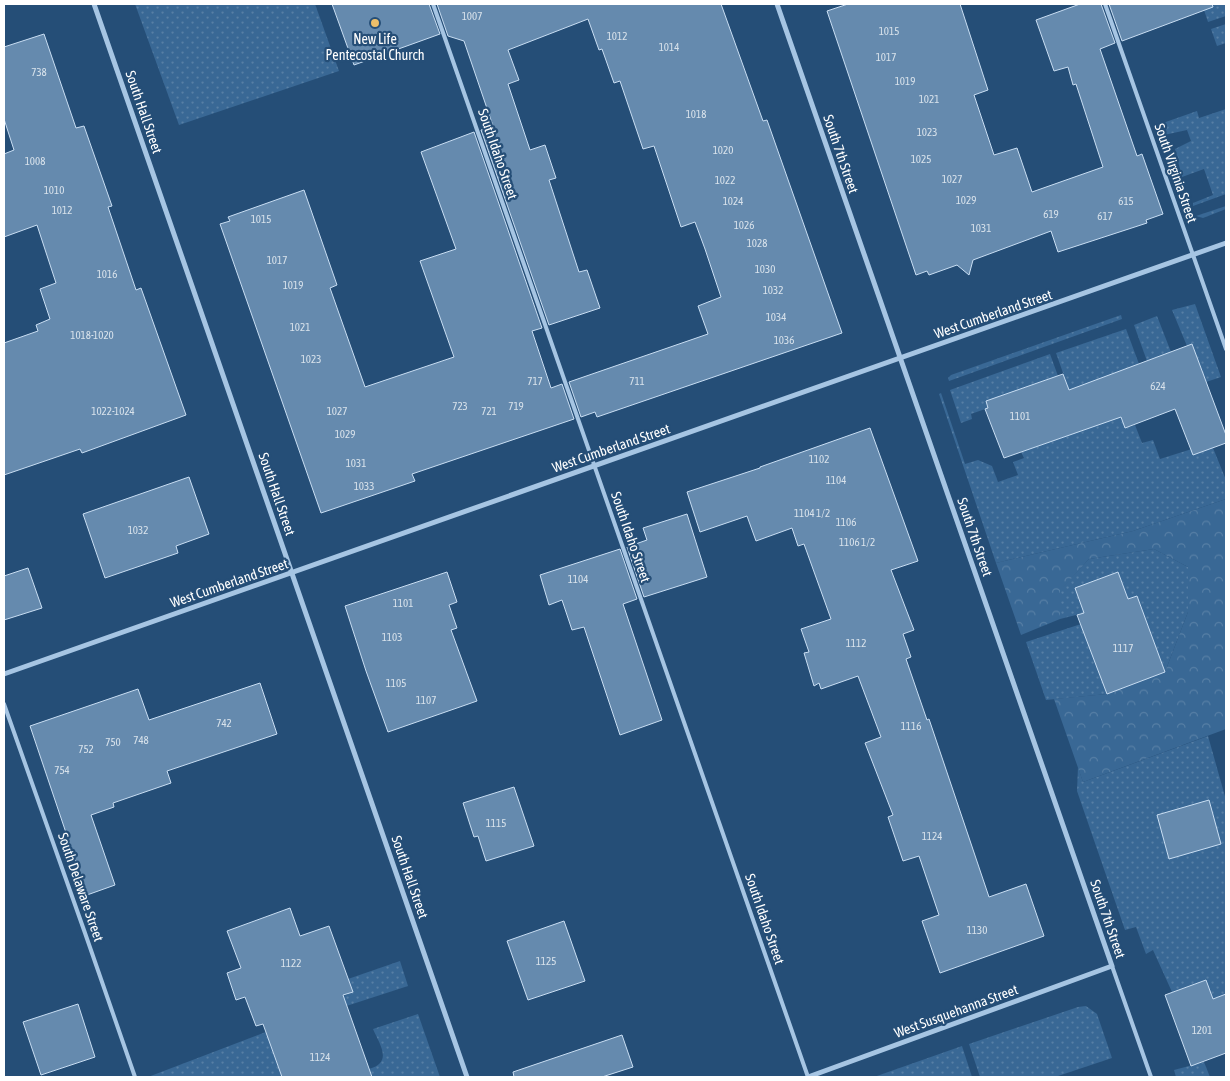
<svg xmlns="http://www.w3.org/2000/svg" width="1230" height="1081" font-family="'Asap Condensed',sans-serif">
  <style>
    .grass { fill: url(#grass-dots) }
    .forest { fill: url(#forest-crowns) }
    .building { fill: #658aae; stroke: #c9def3 }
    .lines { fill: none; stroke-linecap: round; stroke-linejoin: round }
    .lane { stroke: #a6c5e3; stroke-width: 4 }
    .street { stroke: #a6c5e3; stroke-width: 5 }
    .poi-dot { fill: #ecbf6b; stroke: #254e77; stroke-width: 2 }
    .labels { text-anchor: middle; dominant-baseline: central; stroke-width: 4.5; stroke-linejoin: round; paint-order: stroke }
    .number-label { font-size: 11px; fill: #d8e2eb }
    .poi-label { font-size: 14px; fill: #fff; stroke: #254e77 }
    .street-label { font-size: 14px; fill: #fff; stroke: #254e77 }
  </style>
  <defs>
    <pattern id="grass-dots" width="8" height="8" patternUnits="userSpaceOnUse" patternTransform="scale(1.25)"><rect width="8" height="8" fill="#396895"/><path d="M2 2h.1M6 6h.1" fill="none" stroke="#577fa5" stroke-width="1.8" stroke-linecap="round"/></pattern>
    <pattern id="forest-crowns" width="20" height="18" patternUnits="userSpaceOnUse" patternTransform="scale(1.25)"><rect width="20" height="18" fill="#396895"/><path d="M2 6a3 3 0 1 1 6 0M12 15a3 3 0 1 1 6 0" fill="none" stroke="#577fa5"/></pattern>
  </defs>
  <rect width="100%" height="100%" fill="#254e77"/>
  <g class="grass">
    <path d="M135,4H315L339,71L179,125Z"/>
    <path d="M1202,4H1226V16L1208,22Z"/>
    <path d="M1226,24V43L1217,46L1211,29Z"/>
    <path d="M1226,109V194L1193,206V203L1213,195L1204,169L1182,177L1175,149L1191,141L1187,130L1164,135L1160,124L1197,111L1199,118Z"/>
    <path d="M1226,206V209L1203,218L1196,216Z"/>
    <path d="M1195,304L1221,377L1206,382L1192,344L1187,346L1172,310Z"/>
    <path d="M1121,315L1122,319L949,381L948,378L951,375Z"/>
    <path d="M1157,316L1171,352L1147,361L1134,325Z"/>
    <path d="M1126,329L1139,364L1105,377L1125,428L1135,425L1142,443L1153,440L1160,459L1211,443L1226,480V499L1133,531L996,563L939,394L941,393L965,464L978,460L992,466L998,482L1018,475L1013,462L1024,458L1021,452L1075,433L1066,408L1074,404L1056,353Z"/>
    <path d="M1050,354L1058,376L986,401L988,408L971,414L972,419L961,423L950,390Z"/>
    <path d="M1154,549L1188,567V612L1165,672L1137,596L1128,599L1118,572L1075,588L1084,613L1060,619L1059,591L1089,559Z"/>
    <path d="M1081,624L1107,694L1046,700L1026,642Z"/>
    <path d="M1208,736L1226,800V994L1213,999L1206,980L1172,992L1153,950L1146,954L1136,927L1125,930L1077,791L1078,767L1083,782Z"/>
    <path d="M400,961L408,986L331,1011L270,1045L282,1077H148L329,1008L327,1003L353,992L348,979Z"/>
    <path d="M1086,1006L1097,1014L1112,1058L1055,1077H980L969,1044L1078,1007Z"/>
    <path d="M418,1014L440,1077H366L371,1076L369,1069C393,1062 380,1045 373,1029Z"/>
    <path d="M962,1046L972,1077H874Z"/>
    <path d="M1204,1062L1210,1077H1176L1174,1070Z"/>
  </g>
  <path class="forest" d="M1226,499V729L1083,782L1054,699L1107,694L1165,672L1188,612V567L1154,549L1089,559L1060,591V619L1021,635L996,563L1133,531Z"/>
  <g class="building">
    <path d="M332,4H429L440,34L354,65Z"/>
    <path d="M437,4H721L763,121L767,120L842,333L597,417L595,412L581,417L569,382L708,334L698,306L721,297L705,249L695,222L681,227L654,146L643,149L620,81L614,83L602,49L599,50L588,19L508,50L519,80L508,84L530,150L545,145L556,178L549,180L579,272L587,270L600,308L549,325L481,130L493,126L464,41L448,36Z"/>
    <path d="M848,4H960L988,90L974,95L994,155L1017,148L1032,192L1103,167L1076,84L1073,85L1068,67L1054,71L1036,20L1080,4H1101L1115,43L1100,49L1137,156L1142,154L1163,214L1146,220L1147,223L1058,252L1051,231L973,260L969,275L957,265L929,275L927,271L916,275L827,11Z"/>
    <path d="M1109,4H1212L1213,7L1122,41Z"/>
    <path d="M44,34L76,128L84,126L112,206L108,207L136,290L141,288L186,415L82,453L80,449L4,475V343L38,331L36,325L50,319L40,289L56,283L37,225L4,237V154L14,150L4,119V47Z"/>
    <path d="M474,132L542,328L532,331L551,388L562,384L574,419L412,474L415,481L321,513L220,224L230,221L228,217L304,190L337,285L330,288L365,387L454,357L420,261L456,249L421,152Z"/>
    <path d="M1192,344L1226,435V443L1193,455L1175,409L1125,428L1121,417L1004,458L985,409L988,408L986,401L1063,374L1069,390Z"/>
    <path d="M870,428L918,561L891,570L914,630L903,634L911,657L906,659L927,720L929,719L989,897L1026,884L1044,936L940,973L922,921L939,915L919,856L903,861L888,817L893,815L865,743L881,737L858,676L821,689L819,683L814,686L804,653L809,652L801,629L831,619L804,544L798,546L792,528L756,541L747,516L700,532L687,492L760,468V467Z"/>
    <path d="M189,477L209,534L176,546L178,553L105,578L83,514Z"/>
    <path d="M687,514L707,577L644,597L627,547L647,540L643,528Z"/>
    <path d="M620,549L637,599L623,604L662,720L620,735L584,627L572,630L562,600L549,605L540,575Z"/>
    <path d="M28,568L42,608L4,620V576Z"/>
    <path d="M447,572L457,602L449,605L457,628L451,630L477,701L388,732L366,671L345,606Z"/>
    <path d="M1118,572L1128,599L1137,596L1165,672L1107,694L1077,615L1084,613L1075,588Z"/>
    <path d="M260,683L277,734L167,771L171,783L113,803L114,807L91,815L115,885L87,895L30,726L138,689L149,720Z"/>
    <path d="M514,787L534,846L486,861L478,836L474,837L463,803Z"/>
    <path d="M1209,800L1221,844L1169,859L1157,815Z"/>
    <path d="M290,908L300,936L329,926L353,992L343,995L372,1077H282L263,1024L256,1026L245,997L236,1000L227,973L241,968L227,931Z"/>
    <path d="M564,921L585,981L528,1000L507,941Z"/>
    <path d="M1206,980L1213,999L1226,994V1053L1191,1066L1165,995Z"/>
    <path d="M78,1004L95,1057L41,1075L23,1022Z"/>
    <path d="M622,1035L633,1067L602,1077H514L513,1072Z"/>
  </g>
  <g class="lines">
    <g class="lane">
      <path d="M433,4L808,1077"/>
      <path d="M1105,4L1226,349"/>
      <path d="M4,704L85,933L135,1077"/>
      <path d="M1112,966L1151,1077"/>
    </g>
    <g class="street">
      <path d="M94,4L467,1077"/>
      <path d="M777,4L1112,966L808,1077"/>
      <path d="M4,674L1226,243"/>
    </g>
  </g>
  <circle class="poi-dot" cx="375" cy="23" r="5"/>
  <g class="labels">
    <g class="number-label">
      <text x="472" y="16">1007</text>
      <text x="889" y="31">1015</text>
      <text x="617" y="36">1012</text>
      <text x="669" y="47">1014</text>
      <text x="886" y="57">1017</text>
      <text x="39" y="72">738</text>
      <text x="905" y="81">1019</text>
      <text x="929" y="99">1021</text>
      <text x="696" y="114">1018</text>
      <text x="927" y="132">1023</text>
      <text x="723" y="150">1020</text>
      <text x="921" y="159">1025</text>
      <text x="35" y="161">1008</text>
      <text x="952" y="179">1027</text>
      <text x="725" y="180">1022</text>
      <text x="54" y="190">1010</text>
      <text x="966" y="200">1029</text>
      <text x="733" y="201">1024</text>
      <text x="1126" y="201">615</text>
      <text x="62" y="210">1012</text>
      <text x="1051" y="214">619</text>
      <text x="1105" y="216">617</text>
      <text x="261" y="219">1015</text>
      <text x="744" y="225">1026</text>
      <text x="981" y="228">1031</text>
      <text x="757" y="243">1028</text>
      <text x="277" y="260">1017</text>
      <text x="765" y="269">1030</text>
      <text x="107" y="274">1016</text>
      <text x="293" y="285">1019</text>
      <text x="773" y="290">1032</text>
      <text x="776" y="317">1034</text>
      <text x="300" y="327">1021</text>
      <text x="92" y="335">1018-1020</text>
      <text x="784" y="340">1036</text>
      <text x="311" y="359">1023</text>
      <text x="535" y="381">717</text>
      <text x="637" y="381">711</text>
      <text x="1158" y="386">624</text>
      <text x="460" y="406">723</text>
      <text x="516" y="406">719</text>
      <text x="113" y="411">1022-1024</text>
      <text x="337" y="411">1027</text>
      <text x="489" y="411">721</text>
      <text x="1020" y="416">1101</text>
      <text x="345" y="434">1029</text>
      <text x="819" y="459">1102</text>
      <text x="356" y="463">1031</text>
      <text x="836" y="480">1104</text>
      <text x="364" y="486">1033</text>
      <text x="812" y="513">1104 1/2</text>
      <text x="846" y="522">1106</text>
      <text x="138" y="530">1032</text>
      <text x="857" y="542">1106 1/2</text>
      <text x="578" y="579">1104</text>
      <text x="403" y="603">1101</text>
      <text x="392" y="637">1103</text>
      <text x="856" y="643">1112</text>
      <text x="1123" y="648">1117</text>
      <text x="396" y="683">1105</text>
      <text x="426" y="700">1107</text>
      <text x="224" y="723">742</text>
      <text x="911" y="726">1116</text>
      <text x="141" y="740">748</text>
      <text x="113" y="742">750</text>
      <text x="86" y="749">752</text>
      <text x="62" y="770">754</text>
      <text x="496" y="823">1115</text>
      <text x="932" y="836">1124</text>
      <text x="977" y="930">1130</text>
      <text x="546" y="961">1125</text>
      <text x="291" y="963">1122</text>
      <text x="1202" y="1030">1201</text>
      <text x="320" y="1057">1124</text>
    </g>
    <g class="poi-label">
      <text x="375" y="39">New Life<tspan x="375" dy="16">Pentecostal Church</tspan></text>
    </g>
    <g class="street-label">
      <text transform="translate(144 112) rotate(71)">South Hall Street</text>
      <text transform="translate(498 154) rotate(71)">South Idaho Street</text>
      <text transform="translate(841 154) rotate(71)">South 7th Street</text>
      <text transform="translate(1176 173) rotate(71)">South Virginia Street</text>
      <text transform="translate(993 314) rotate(-19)">West Cumberland Street</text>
      <text transform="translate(611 448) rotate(-19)">West Cumberland Street</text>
      <text transform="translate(277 494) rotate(71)">South Hall Street</text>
      <text transform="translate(631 537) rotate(71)">South Idaho Street</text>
      <text transform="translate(975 537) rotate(71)">South 7th Street</text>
      <text transform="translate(229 583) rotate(-19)">West Cumberland Street</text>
      <text transform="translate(410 877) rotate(71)">South Hall Street</text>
      <text transform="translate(81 887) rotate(71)">South Delaware Street</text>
      <text transform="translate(765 919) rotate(71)">South Idaho Street</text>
      <text transform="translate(1108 919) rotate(71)">South 7th Street</text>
      <text transform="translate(956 1011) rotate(-20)">West Susquehanna Street</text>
    </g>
  </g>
  <rect width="1230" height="1081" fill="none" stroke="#ffffff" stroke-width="10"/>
</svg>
